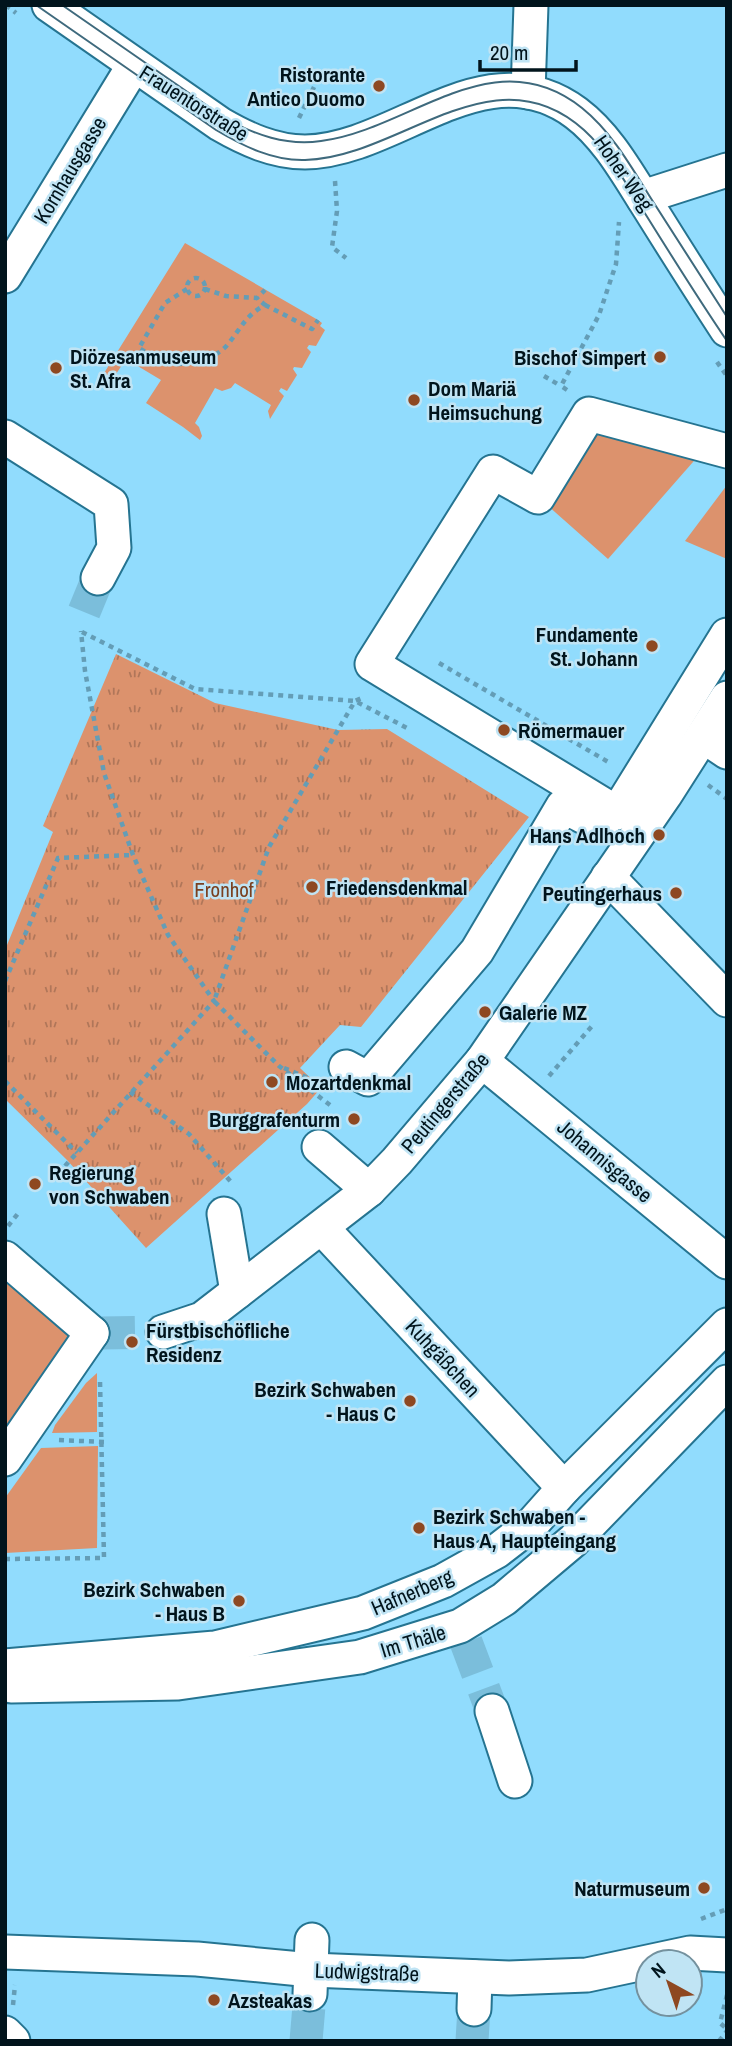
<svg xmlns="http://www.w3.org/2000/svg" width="732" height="2046" font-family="'Archivo Narrow',sans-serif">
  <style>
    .grass { fill: #dc926d }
    .park { fill: url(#park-tufts) }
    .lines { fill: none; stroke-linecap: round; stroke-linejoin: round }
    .minor-tunnel { stroke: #7bbedb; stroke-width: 33; stroke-dasharray: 33 17; stroke-linecap: butt }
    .minor-casing { stroke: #257491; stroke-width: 37 }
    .path { stroke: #649db6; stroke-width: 4.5; stroke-dasharray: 5 5; stroke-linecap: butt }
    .minor { stroke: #fff; stroke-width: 33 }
    .tram { stroke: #3f6a7d; stroke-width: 2 }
    .poi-dot { fill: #8e4821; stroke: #c0e4f4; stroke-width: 2.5 }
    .labels { text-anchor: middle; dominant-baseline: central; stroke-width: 5; stroke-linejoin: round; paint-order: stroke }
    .poi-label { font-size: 21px; font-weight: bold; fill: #01141c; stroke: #c0e4f4; text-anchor: start }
    .street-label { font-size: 21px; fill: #01141c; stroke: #c0e4f4 }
    .park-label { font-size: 21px; fill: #7a4020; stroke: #c0e4f4 }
  </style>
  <defs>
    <pattern id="park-tufts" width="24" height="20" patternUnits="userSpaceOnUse" patternTransform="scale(1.75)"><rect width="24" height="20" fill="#dc926d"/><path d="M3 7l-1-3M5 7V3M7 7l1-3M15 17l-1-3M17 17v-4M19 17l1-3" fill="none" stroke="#b07659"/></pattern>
  </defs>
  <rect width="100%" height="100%" fill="#91dcfd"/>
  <g class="grass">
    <path d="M185,243L318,320L322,323L320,326L325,330L316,346L309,345L307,348L311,352L302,368L294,367L293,369L297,375L287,391L281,388L279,391L284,396L270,419L268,411L271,405L235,383L231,388L222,391L215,388L195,423L199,427L202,436L200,440L183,427L146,403L161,380L126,359L110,383L101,378Z"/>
    <path d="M589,414L707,446L608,559L538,497Z"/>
    <path d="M727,485V559L685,541Z"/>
    <path d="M5,1280L74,1335L5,1431Z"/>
    <path d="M97,1373V1432L52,1433L55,1425L86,1383Z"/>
    <path d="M98,1446L97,1548L5,1553V1498L41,1448Z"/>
  </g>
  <path class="park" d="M116,654L215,703L338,730L387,729L529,817L361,1027L340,1025L300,1068L321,1088L307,1104L146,1248L67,1160L5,1099V950L53,832L43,826Z"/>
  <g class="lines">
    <g class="minor-tunnel">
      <path d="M84,612L98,578"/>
      <path d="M102,1333L163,1332"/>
      <path d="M466,1642L492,1711"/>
      <path d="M306,2041L310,1994"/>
      <path d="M472,2041L474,2009"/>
    </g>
    <g class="minor-casing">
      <g id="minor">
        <path d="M49,5L220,124C246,139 274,152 305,152C397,151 484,45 576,113C608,137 628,175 650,209C675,249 701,290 727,330"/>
        <path d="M528,92L531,5"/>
        <path d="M644,199L649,195L727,170"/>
        <path d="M5,276L134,65"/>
        <path d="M5,437L111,504L114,548L98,578"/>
        <path d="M727,451L589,414L538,497L493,472L372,664L617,813L727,635"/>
        <path d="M703,736L727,752"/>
        <path d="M608,877L727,1000"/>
        <path d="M482,1061L727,1262"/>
        <path d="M346,1067L368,1079L477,951L563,806L602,826"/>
        <path d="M319,1147L369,1190"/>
        <path d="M224,1214L237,1292"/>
        <path d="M322,1228L564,1488"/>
        <path d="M5,1258L92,1333"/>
        <path d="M163,1332L202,1319L369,1190L397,1161L482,1061L665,795L727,698"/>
        <path d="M5,1459L92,1333"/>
        <path d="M5,1666L215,1648L363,1613L443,1581L497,1551L532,1524L564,1488L727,1325"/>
        <path d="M11,1686L178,1683L360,1657L460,1626L504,1599L574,1540L727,1382"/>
        <path d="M492,1711L515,1781"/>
        <path d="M5,1952L197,1959L311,1970L509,1978L587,1975L690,1953L727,1955"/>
        <path d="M310,1994L312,1940"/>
        <path d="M474,2009L475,1977"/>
        <path d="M5,2033L13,2041"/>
      </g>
    </g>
    <g class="path">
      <path d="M6,5L16,13"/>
      <path d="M299,118L314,87"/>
      <path d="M335,181L337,211L332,247L346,258"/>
      <circle cx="196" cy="287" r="9"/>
      <path d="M187,289L165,303L139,348C146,352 155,359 163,362C182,368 216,360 228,344C242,327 245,316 265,305L257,298"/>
      <path d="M205,289L226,296L257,298L265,290"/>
      <path d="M265,305L312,329L318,320"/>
      <path d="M717,362L727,376"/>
      <path d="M544,376L561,386"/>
      <path d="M567,390L561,386L599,315L616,264L619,222"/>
      <path d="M82,632L195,689L355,701L409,729"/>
      <path d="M439,663L610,763"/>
      <path d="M708,785L727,799"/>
      <path d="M5,981L58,858L133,855"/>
      <path d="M284,1068L318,1082"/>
      <path d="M549,1076L592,1026"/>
      <path d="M5,1081L77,1153"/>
      <path d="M130,1092L189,1134L231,1182"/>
      <path d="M330,1105L279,1066L214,1001L269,847L355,701L364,697"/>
      <path d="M65,1166L214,1001L168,935L133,855L104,773L85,671L81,631"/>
      <path d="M8,1226L20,1211"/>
      <path d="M59,1440L104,1442"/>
      <path d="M5,1559L104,1558L100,1381"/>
      <path d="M701,1919L727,1909"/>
      <path d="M727,1995L720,2023L727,2029"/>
      <path d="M13,2005L15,1985"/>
      <path d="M719,2041L727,2031"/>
    </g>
    <use href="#minor" class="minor"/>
    <g class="tram">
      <path d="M36,5L216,130C243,146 273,161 305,160C400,158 493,48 584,130C608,152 624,180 641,207C669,252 697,297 727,341"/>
      <path d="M62,5L225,118C255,135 286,146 321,141C410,130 493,37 582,108C612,132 632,168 652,200C677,239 702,278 727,317"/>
    </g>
  </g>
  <g class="poi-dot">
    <circle cx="379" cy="86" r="7"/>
    <circle cx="660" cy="357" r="7"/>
    <circle cx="56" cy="368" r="7"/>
    <circle cx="414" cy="400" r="7"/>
    <circle cx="652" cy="646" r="7"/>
    <circle cx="504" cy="730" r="7"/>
    <circle cx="659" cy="835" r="7"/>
    <circle cx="312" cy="887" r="7"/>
    <circle cx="676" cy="893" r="7"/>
    <circle cx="485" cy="1012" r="7"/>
    <circle cx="272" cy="1082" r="7"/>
    <circle cx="354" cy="1119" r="7"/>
    <circle cx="35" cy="1184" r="7"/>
    <circle cx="132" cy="1342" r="7"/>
    <circle cx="410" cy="1401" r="7"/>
    <circle cx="419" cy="1528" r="7"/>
    <circle cx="239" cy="1601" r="7"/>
    <circle cx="704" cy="1888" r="7"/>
    <circle cx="214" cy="2000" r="7"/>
  </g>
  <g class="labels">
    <g class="poi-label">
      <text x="365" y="74" text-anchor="end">Ristorante<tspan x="365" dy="24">Antico Duomo</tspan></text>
      <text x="70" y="356">Diözesanmuseum<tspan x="70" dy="24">St. Afra</tspan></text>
      <text x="646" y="357" text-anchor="end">Bischof Simpert</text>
      <text x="428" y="388">Dom Mariä<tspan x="428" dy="24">Heimsuchung</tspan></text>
      <text x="638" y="634" text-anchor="end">Fundamente<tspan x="638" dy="24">St. Johann</tspan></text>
      <text x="518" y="730">Römermauer</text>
      <text x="645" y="835" text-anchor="end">Hans Adlhoch</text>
      <text x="326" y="887">Friedensdenkmal</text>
      <text x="662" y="893" text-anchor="end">Peutingerhaus</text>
      <text x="499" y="1012">Galerie MZ</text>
      <text x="286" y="1082">Mozartdenkmal</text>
      <text x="340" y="1119" text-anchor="end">Burggrafenturm</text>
      <text x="49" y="1172">Regierung<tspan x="49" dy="24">von Schwaben</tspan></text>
      <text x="146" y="1330">Fürstbischöfliche<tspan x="146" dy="24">Residenz</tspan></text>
      <text x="396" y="1389" text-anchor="end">Bezirk Schwaben<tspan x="396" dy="24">- Haus C</tspan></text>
      <text x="433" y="1516">Bezirk Schwaben -<tspan x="433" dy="24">Haus A, Haupteingang</tspan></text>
      <text x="225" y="1589" text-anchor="end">Bezirk Schwaben<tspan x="225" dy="24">- Haus B</tspan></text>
      <text x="690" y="1888" text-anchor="end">Naturmuseum</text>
      <text x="228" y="2000">Azsteakas</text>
    </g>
    <g class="street-label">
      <text transform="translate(194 103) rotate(32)">Frauentorstraße</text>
      <text transform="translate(70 170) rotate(-59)">Kornhausgasse</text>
      <text transform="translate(624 173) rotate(55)">Hoher Weg</text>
      <text transform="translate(445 1103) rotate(-50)">Peutingerstraße</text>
      <text transform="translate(605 1161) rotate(40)">Johannisgasse</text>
      <text transform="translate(443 1358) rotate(47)">Kuhgäßchen</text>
      <text transform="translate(412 1592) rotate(-23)">Hafnerberg</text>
      <text transform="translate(413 1641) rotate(-17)">Im Thäle</text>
      <text transform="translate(367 1972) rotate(2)">Ludwigstraße</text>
    </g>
    <g class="park-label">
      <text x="224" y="889">Fronhof</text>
    </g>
  </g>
  <rect width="732" height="2046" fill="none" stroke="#01141c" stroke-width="14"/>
  <g transform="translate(669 1983) rotate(320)"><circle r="33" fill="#c0e4f4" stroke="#74919e" stroke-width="2"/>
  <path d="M0-5L12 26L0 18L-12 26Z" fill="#8e4821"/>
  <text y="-10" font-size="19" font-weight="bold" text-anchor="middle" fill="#01141c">N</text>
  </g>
  <path d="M480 60v10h96v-10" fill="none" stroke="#01141c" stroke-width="3.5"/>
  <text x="490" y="60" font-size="21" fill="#01141c" stroke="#c0e4f4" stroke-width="5" paint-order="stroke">20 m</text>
</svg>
